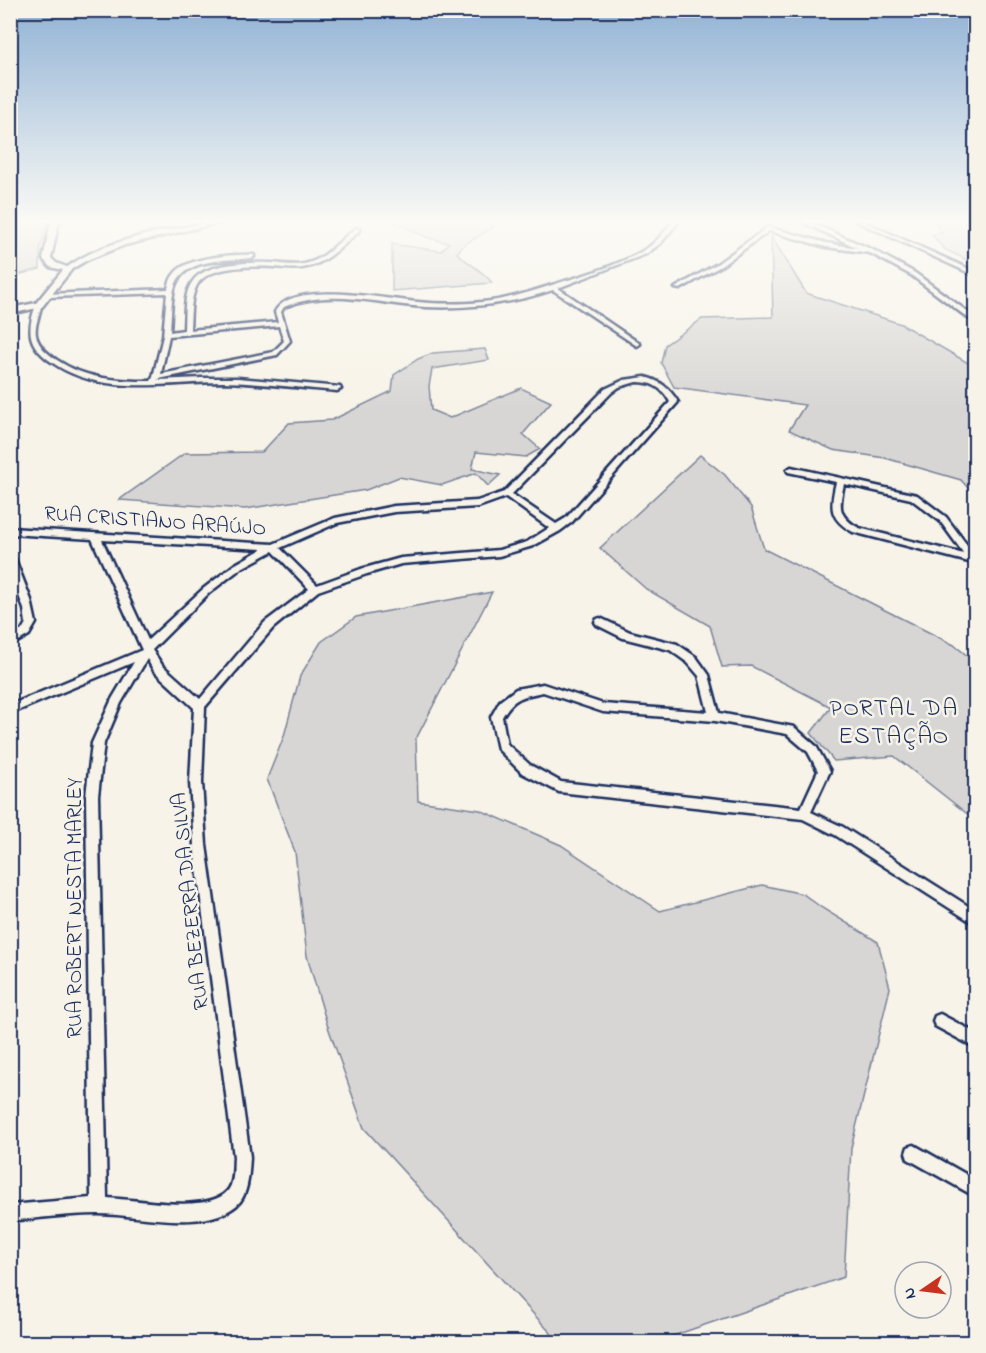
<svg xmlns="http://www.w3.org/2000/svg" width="986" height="1353" font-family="'Indie Flower',sans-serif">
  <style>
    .green { fill: #d7d6d4; stroke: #798299; stroke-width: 1.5 }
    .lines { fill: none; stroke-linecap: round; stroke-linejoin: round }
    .street-casing { stroke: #1b2f5e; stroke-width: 5 }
    .secondary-casing { stroke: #1b2f5e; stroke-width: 5 }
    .street { fill: #f7f3e8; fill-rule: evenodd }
    .secondary { fill: #f7f3e8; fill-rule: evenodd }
    .labels { text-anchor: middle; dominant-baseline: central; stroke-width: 5; stroke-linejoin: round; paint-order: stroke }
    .street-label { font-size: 21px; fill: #1b2f5e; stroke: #f7f3e8 }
    .quarter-label { font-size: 24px; letter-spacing: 1.5px; fill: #1b2f5e; stroke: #f7f3e8 }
  </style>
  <rect width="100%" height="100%" fill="#f7f3e8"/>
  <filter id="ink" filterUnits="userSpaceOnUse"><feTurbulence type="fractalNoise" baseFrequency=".0167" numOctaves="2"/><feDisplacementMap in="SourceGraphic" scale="12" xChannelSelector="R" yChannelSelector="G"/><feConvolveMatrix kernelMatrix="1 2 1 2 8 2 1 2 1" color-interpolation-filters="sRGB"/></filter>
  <g filter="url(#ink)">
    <g class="green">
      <path d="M11,221H48L40,249V269L11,277Z"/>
      <path d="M391,221H490L494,227L465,244L457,253C469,265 483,270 492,283L392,291V244L441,251L449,243L429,238Z"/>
      <path d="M929,221H975V264L944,249L932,235L942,233L941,230L934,222Z"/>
      <path d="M771,236L806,293L901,324L975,367V496L961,480L885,458L833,450L789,430L805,405L674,387L661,363L665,345L702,319L773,317Z"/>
      <path d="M485,349L489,360L432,369L429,386L431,410L450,418L521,388L551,402L523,434L540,449L526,457L476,452L472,469L500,475L488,486L476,473L442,485L399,477L366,490L245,509L119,500L185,453L262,452L289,423L332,420L392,391L394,375L418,359L433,353Z"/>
      <path d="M700,455L725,475L751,507L764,549L954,645L975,662V820L894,756L834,761L811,733L831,707L751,666L722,667L710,626L646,589L600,548Z"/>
      <path d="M492,592L416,739L418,801L480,810L561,845L660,911L762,885L803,894L822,908L878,942L890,988L851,1148L844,1277L655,1342H559L364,1128L327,1024L307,956L295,852L267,779L284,736L300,676L321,642L356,617Z"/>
    </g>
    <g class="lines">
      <g class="street-casing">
        <g id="street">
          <path d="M217,221H226L125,245L87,260L70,270L65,269C104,238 169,230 217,221Z"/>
          <path d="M673,221H679L661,243L646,254L558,288L639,343L640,344L637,346L553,290C511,304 469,309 425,307C376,304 332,288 284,307L281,312L290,341L277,355L159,379L158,380L202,378H238L340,387L341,389L337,391C299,388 261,383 223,382C166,382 103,397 53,363C28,346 26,332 36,305L41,304C41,314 34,324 36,335C38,346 48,354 57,360C85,379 117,381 151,381L153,377L163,336L167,293L48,297L45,295L46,294L168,289C169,283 171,277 176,272C189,257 235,254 254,255V257L252,258C226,261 182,257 174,289C171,302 171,318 170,332L184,330C185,315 183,294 193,281C206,262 251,262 272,263C282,264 294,266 304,264C327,260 339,239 357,228L360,230L359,231C343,245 328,262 307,267C296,270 285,268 275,267C255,266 208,265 197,285C190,298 191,315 190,330L278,322L275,312C291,279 388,300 418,302C439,304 461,304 482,302C506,300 530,292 552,285C581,276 614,267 641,252C655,245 664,232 673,221ZM279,326L284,341L273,352L161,374L169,336Z"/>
          <path d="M800,221H807L873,250L915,273L972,315L976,316V320L968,318L911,275L870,253L826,247L769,231L721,266L680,289L675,288L717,264L768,227L826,243L858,248Z"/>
          <path d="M856,221H862L976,272V276Z"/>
          <path d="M645,377C661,381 669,388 678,402L572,522L560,531L533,546L499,556L401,564L367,574L318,591L273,628L205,707L202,782L206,845L250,1157C249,1172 249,1194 237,1205C204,1233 137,1214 98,1214C68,1214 39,1218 10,1221V1205L91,1198L86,796L92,743L112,699L134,662L10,714V705L142,650L92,539L10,534V528L273,544L335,518L394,506L477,501L504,492L605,389L624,380ZM636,382C652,382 662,387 670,402L566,518L556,524L512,494L611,393L619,387ZM506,497L549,528L527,542L499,550L401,558L361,569L317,585L280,548L337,523L394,512L478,507ZM102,540L262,549L234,565L203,589L148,640ZM273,551L309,589L265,622L200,699L162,665L152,650L209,593L240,569ZM147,659L154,671L194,708L190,782L194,845L234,1157C233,1167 235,1180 229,1189C212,1215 134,1199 107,1198L98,796L104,743L121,703Z"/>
          <path d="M791,467L917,495L946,517L976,557V567L969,562L853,532C829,519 830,507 836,482L788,472L787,470ZM844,484L911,499L940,521L964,554L859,528C837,516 839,506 844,484Z"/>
          <path d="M10,556L15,559L31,600L36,623L29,635L10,646V637L22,630L26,623L24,609L10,572Z"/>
          <path d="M600,618L630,632L677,644L696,657L709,675L719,713L794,727L816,746L830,771L811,812L843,827L976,911V925L835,835L803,819L559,792L522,773L498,749L491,717L500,701L516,689L543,684L603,704L708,712L699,676L688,663L670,650L623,638L597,625L595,622L597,619ZM543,692L603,712L715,721L787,734L808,752L818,771L801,808L561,782L530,765L507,744L502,717C513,698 522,696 543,692Z"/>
          <path d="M940,1014L976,1033V1048L935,1026L933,1021L935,1016Z"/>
          <path d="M914,1145L976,1180V1197L908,1159L906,1153L908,1147Z"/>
        </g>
      </g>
      <g class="secondary-casing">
        <path id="secondary" d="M51,221H59L51,258L56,263L72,269L42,307L10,314V308L36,303L63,270L50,267L43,259Z"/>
      </g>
      <use href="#street" class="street"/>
      <use href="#secondary" class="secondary"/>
    </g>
  </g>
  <linearGradient id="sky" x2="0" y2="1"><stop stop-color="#90b2d5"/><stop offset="0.54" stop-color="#fbfaf5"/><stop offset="1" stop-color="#fbfaf5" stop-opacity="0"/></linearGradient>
  <rect width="986" height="410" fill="url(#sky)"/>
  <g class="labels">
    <g class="street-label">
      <text transform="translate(155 522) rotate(4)">RUA CRISTIANO ARAÚJO</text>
      <text transform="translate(191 901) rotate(-96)">RUA BEZERRA DA SILVA</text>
      <text transform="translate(76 908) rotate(-90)">RUA ROBERT NESTA MARLEY</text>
    </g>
    <g class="quarter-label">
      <text x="894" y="709">PORTAL DA<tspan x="894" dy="28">ESTAÇÃO</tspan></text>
    </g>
  </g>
  <rect width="986" height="1353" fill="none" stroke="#f7f3e8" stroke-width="36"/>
  <rect x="18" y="18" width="950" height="1317" fill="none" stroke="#1b2f5e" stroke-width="2" filter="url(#ink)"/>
  <g transform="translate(923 1290) rotate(256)"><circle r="28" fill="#f7f3e8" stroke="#9fa5b1" stroke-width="1.5"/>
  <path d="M0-4.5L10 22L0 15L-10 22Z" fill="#c8321e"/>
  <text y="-9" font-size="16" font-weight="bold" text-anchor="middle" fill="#1b2f5e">N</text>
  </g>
</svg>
